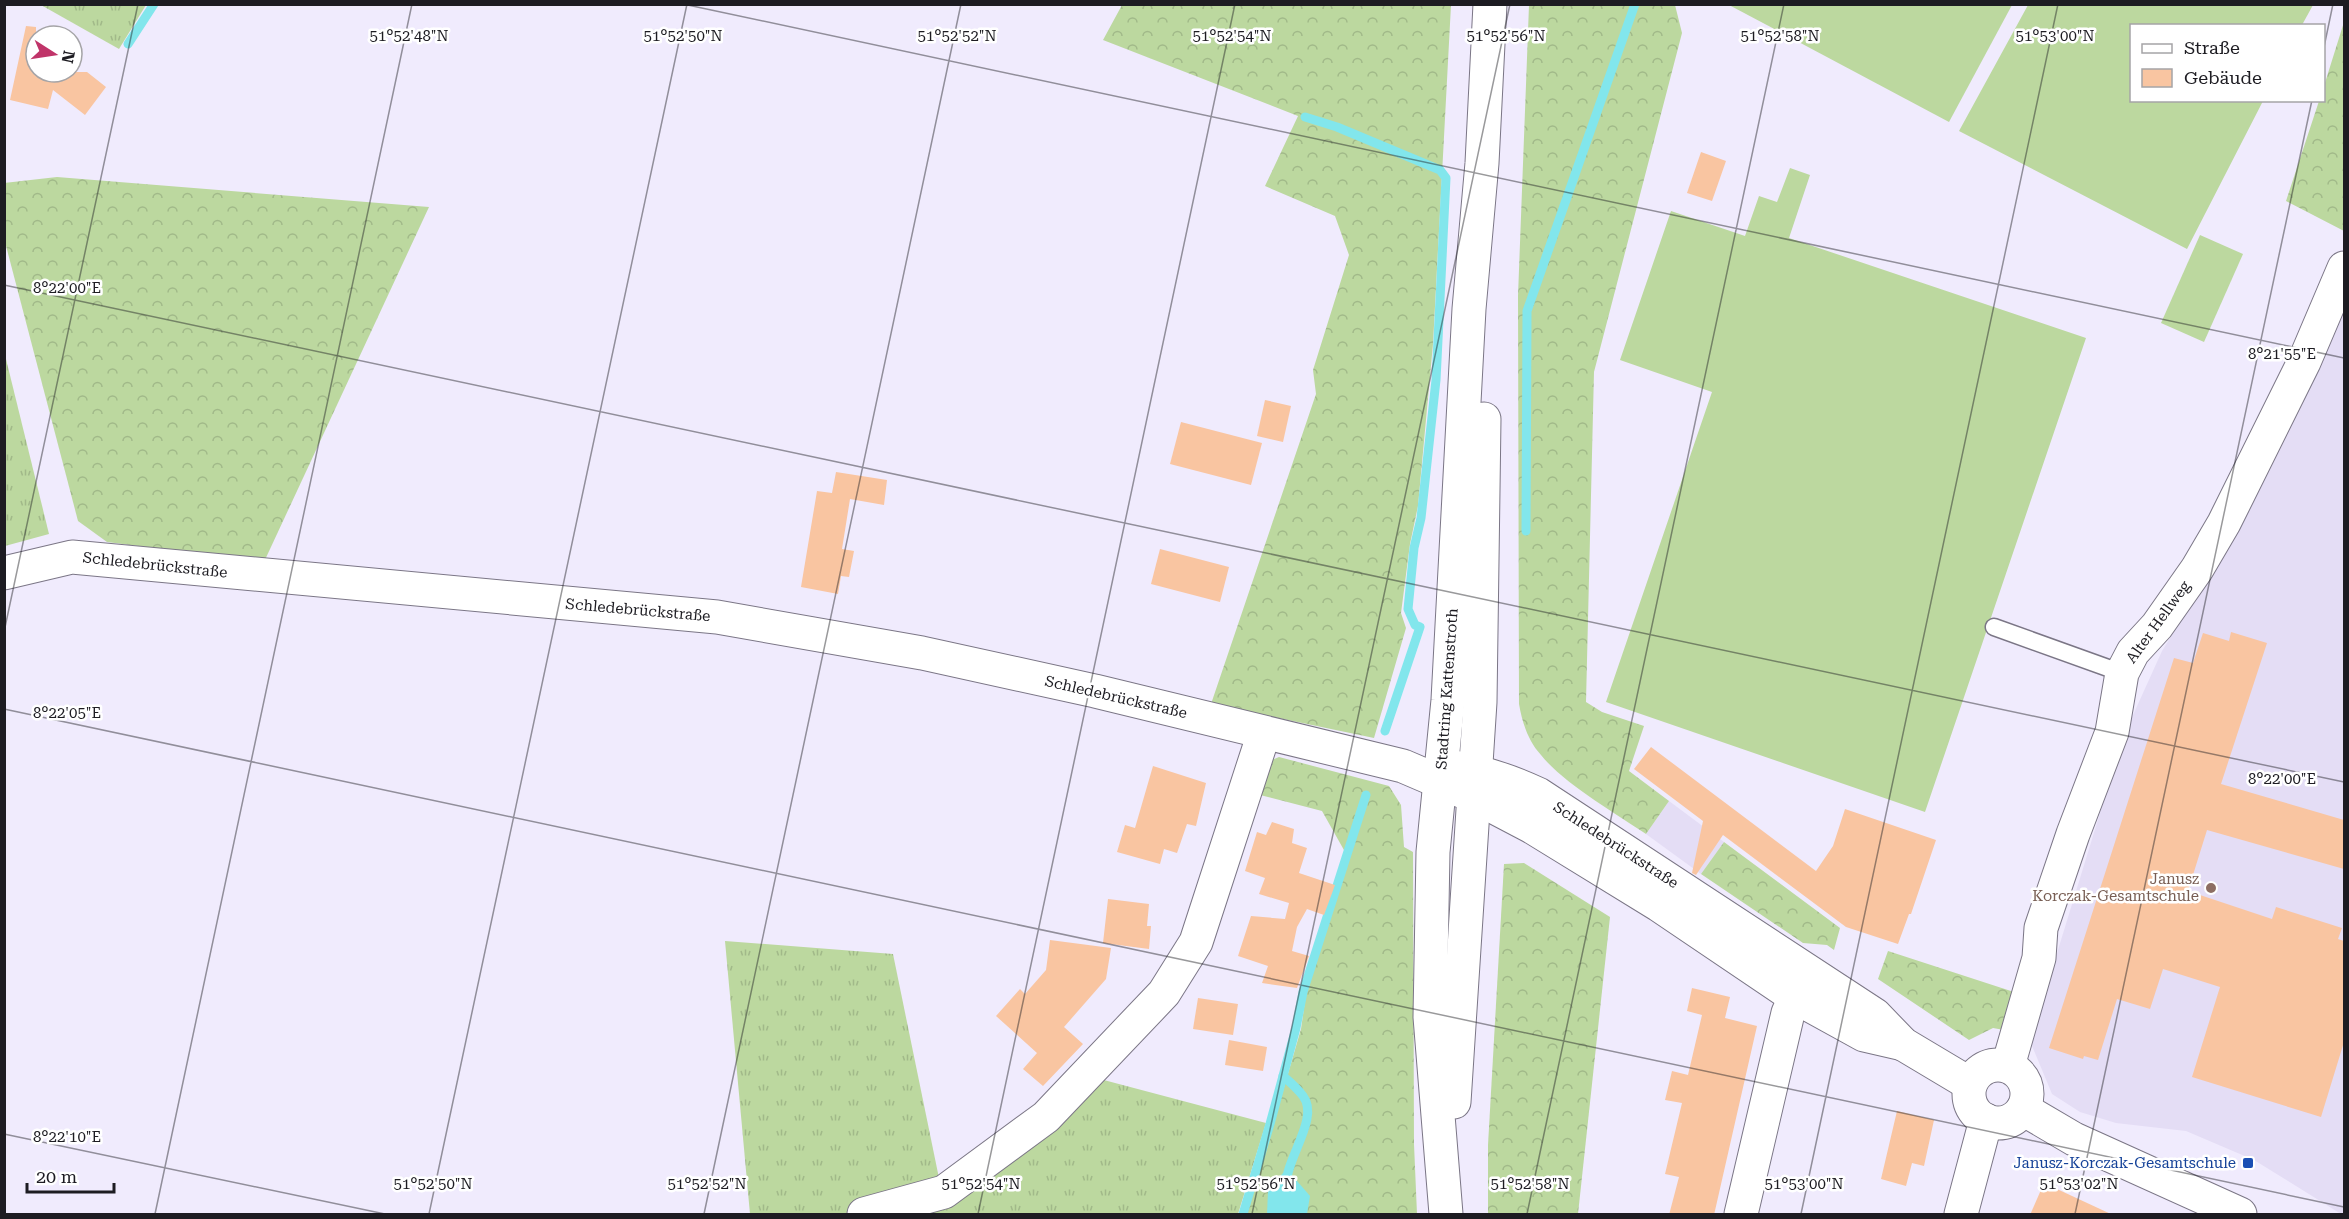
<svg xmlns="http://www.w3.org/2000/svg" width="2349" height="1219" font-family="'Roboto Serif',serif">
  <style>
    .built { fill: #e4ddf5 }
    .grass { fill: url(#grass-tufts) }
    .forest { fill: url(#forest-crowns) }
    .pitch { fill: #bcd89f }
    .water { fill: #82e6ec }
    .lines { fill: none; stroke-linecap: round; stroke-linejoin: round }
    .stream { stroke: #82e6ec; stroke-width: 9 }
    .building { fill: #f9c5a1 }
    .service-casing { stroke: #7b7686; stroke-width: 19 }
    .minor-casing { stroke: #7b7686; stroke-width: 35 }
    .secondary-casing { stroke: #7b7686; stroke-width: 35 }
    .service { stroke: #fff; stroke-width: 16 }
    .minor { stroke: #fff; stroke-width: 33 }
    .secondary { stroke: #fff; stroke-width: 33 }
    .ticks { fill: none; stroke: #1d1c22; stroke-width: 1.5; stroke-opacity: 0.45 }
    .education-dot { fill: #8d6e63; stroke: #fff; stroke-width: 2 }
    .transit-dot { fill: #1a4fb4; stroke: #fff; stroke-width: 2 }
    .labels { text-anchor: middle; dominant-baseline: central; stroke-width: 5; stroke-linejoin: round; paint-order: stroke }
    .street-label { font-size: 15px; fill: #1d1c22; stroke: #fff }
    .education-label { font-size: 15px; fill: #785e54; stroke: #fff; text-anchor: end }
    .transit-label { font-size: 15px; fill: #164399; stroke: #fff; text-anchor: end }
    .ticks-label { font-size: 15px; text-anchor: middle; fill: #1d1c22; stroke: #fff; stroke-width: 5; stroke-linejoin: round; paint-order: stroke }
  </style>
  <defs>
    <pattern id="grass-tufts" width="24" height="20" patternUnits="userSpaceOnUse" patternTransform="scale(1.5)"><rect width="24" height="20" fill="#bcd89f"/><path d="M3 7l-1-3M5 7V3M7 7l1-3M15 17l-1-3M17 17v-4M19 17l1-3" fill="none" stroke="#a1b989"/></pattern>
    <pattern id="forest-crowns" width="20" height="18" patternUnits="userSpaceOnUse" patternTransform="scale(1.5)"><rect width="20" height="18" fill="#bcd89f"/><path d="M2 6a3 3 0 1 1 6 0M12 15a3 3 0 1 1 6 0" fill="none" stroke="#a1b989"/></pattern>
  </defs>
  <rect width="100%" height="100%" fill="#f0ebfd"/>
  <g class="built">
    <path d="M2344,301V1214H2341L2254,1160L2186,1131L2116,1123L2080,1112L2052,1094L2030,1041L2124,735L2162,651L2210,574Z"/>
    <path d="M1669,801L1724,842L1701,874L1646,834Z"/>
  </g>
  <g class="grass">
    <path d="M41,5H146L119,49Z"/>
    <path d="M5,355L49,534L5,546H4Z"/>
    <path d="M725,941L893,954L940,1183L843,1214H750Z"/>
    <path d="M1100,1079L1266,1123L1238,1214H904Z"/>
  </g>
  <g class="forest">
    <path d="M1122,5H1451L1433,344L1418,506L1410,544L1401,613L1406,628L1374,738L1211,704L1316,394L1313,370L1349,255L1335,216L1265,186L1298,116L1103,40Z"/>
    <path d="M1529,5H1675L1682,33L1594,372L1586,702L1602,712L1644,726L1629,771L1669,801L1646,834C1615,813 1563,783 1541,755C1528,741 1522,722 1519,704L1518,296Z"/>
    <path d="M2344,22V231L2286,201L2319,101L2324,100V86Z"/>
    <path d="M57,177L429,207L264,562L107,542L78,521L5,242L4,183Z"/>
    <path d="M1279,757L1389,786L1401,805L1404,847L1413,852L1414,1144L1417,1214H1247L1301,1029L1306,994L1349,859L1322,811L1256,794L1267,762Z"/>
    <path d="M1724,842L1840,928L1834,950L1827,945L1803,943L1701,874Z"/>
    <path d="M1524,863L1610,917L1578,1214H1488V1145L1504,864Z"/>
    <path d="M1888,951L2014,992L2004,1030L1993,1028L1969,1040L1878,979Z"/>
  </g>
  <g class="pitch">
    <path d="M1729,5L2012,4V5L1949,122Z"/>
    <path d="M2028,5H2313L2302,25L2132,26V100L2263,101L2187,249L1959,131Z"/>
    <path d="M1790,168L1810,175L1789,238L2086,338L1925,812L1606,702L1712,392L1620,360L1671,211L1745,236L1759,196L1777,202Z"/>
    <path d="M2200,235L2243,254L2204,342L2161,323Z"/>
  </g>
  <path class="water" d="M1283,1173L1291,1174L1310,1196L1307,1214H1267L1268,1191Z"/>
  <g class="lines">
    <g class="stream">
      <path d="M128,44L154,4"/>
      <path d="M1305,117L1337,127L1440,170L1446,178L1436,380L1421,518L1414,548L1408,609L1415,625L1420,627L1385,731"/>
      <path d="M1526,531L1527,311L1635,4"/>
      <path d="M1283,1076C1290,1082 1298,1089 1303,1096C1320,1118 1286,1158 1286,1185"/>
      <path d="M1243,1214L1270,1124L1296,1028L1303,992L1366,795"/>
    </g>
  </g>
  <g class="building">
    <path d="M26,26L36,27V72H87L106,87L85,115L53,90L48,109L10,100Z"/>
    <path d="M1701,152L1726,161L1712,201L1687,193Z"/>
    <path d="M1265,400L1291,406L1283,442L1257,436Z"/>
    <path d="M1181,422L1262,443L1251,485L1170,464Z"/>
    <path d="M836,472L887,480L884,505L850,499L842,549L854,551L849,577L841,576L838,594L801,587L817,491L832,493Z"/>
    <path d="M1160,549L1229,567L1220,602L1151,584Z"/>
    <path d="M2231,632L2267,643L2221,784L2344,820V869L2207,830L2188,891L2272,919L2276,907L2342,928L2338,939L2344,941V1042L2321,1117L2192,1077L2220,987L2163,969L2150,1009L2117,999L2098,1060L2084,1056L2083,1059L2049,1048L2174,658L2193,663L2203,633L2229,641Z"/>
    <path d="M1651,747L1816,871L1833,846L1845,809L1936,840L1911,914H1909L1898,944L1846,927L1723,835L1696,875L1692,873L1703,821L1634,769Z"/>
    <path d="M1153,766L1206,783L1196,826L1187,824L1177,853L1164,849L1160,864L1117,852L1125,825L1135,828Z"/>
    <path d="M1272,822L1294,829L1292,843L1307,848L1299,873L1335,885L1324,915L1307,909L1297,927L1292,951L1309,956L1297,988L1262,983L1268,966L1238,956L1251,916L1285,919L1289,903L1259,894L1265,878L1245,871L1257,832L1266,835Z"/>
    <path d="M1108,899L1149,904L1147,926H1151L1149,949L1103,943Z"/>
    <path d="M1050,940L1111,948L1106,979L1064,1027L1083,1044L1043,1086L1023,1069L1037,1053L996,1016L1020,989L1025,994L1046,970Z"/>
    <path d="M1692,988L1730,997L1725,1018L1757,1026L1714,1215H1669L1679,1177L1665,1174L1682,1103L1665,1100L1672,1071L1688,1075L1702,1015L1687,1011Z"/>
    <path d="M1198,998L1238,1004L1233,1035L1193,1029Z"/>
    <path d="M1229,1040L1267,1047L1263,1071L1225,1065Z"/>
    <path d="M1897,1111L1934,1120L1924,1166L1912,1163L1906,1186L1881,1179Z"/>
    <path d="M2044,1183L2113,1215H2030Z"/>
  </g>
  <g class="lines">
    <g class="service-casing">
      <path id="service" d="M1994,627L2122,673"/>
    </g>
    <g class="minor-casing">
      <g id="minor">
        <path d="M4,573L72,557L717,617L922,653L1095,691L1403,766L1473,796L1532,827L1659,905L1795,997L1864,1035L1903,1044"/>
        <path d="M1448,766C1480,771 1508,780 1538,794L1875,1015L1903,1044L1970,1084"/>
        <circle cx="1998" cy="1094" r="29"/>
        <path d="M2008,1066L2039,958L2041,928L2073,834L2112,732L2122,673L2133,652L2157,626L2197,569L2224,523L2304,362L2344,268"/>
        <path d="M2023,1109L2074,1139L2240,1214"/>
        <path d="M864,1214L944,1192L1046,1117L1164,993L1196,942L1264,733"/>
        <path d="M1741,1214L1788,1013L1795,997L1806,981"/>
        <path d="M1961,1214L1986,1120"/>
      </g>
    </g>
    <g class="secondary-casing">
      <g id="secondary">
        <path d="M1454,1102L1480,702L1484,419"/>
        <path d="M1446,1214L1430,1017L1433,852L1448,700L1469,309L1482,163L1490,4"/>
      </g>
    </g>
    <use href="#service" class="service"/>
    <use href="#minor" class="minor"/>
    <use href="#secondary" class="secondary"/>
  </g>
  <path class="ticks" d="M683,4L2344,358M2324,47L2333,4M4,285L2344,782M4,632L138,4M4,709L2344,1207M4,1134L385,1214M155,1214L412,4M429,1214L687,4M704,1214L961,4M978,1214L1235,4M1252,1214L1510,4M1527,1214L1784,4M1801,1214L2058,4M2075,1214L2312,100"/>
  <circle class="education-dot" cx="2211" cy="888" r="6"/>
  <rect class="transit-dot" x="2242" y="1157" width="12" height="12" rx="3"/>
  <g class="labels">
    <g class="street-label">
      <text transform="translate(155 565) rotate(6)">Schledebrückstraße</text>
      <text transform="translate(638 610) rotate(5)">Schledebrückstraße</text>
      <text transform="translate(2158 622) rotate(-54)">Alter Hellweg</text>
      <text transform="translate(1447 689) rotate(-86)">Stadtring Kattenstroth</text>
      <text transform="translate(1116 697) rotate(13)">Schledebrückstraße</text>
      <text transform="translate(1616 845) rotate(33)">Schledebrückstraße</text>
    </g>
    <g class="education-label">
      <text x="2199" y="879">Janusz<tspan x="2199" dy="17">Korczak-Gesamtschule</tspan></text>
    </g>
    <g class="transit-label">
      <text x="2236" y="1163">Janusz-Korczak-Gesamtschule</text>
    </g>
  </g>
  <g class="ticks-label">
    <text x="409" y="41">51°52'48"N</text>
    <text x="683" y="41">51°52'50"N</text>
    <text x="957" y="41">51°52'52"N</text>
    <text x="1232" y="41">51°52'54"N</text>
    <text x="1506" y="41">51°52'56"N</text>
    <text x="1780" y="41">51°52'58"N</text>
    <text x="2055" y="41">51°53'00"N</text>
    <text x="67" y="293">8°22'00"E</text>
    <text x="2282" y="359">8°21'55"E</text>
    <text x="67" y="718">8°22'05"E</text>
    <text x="2282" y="784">8°22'00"E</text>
    <text x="67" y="1142">8°22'10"E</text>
    <text x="433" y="1189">51°52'50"N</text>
    <text x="707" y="1189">51°52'52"N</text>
    <text x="981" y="1189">51°52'54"N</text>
    <text x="1256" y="1189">51°52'56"N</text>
    <text x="1530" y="1189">51°52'58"N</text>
    <text x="1804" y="1189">51°53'00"N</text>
    <text x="2079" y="1189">51°53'02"N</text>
  </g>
  <rect width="2349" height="1219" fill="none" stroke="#1d1c22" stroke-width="12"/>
  <rect x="2130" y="24" width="195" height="78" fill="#ffffff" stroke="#a5a4a7" stroke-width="1.5"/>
  <rect x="2142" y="44" width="30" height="9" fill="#ffffff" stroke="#a5a4a7" stroke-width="1.5"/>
  <text x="2184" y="54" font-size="18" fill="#1d1c22">Straße</text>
  <rect x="2142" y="69" width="30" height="18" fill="#f9c5a1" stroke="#a5a4a7" stroke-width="1.5"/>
  <text x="2184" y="84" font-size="18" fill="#1d1c22">Gebäude</text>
  <g transform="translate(54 54) rotate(102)"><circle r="28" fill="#ffffff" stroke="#a5a4a7" stroke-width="1.5"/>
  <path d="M0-4.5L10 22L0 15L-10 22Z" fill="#c03469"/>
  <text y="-9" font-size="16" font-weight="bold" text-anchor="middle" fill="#1d1c22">N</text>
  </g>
  <path d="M27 1183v9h87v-9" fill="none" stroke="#1d1c22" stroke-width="3"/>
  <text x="36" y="1183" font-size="18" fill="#1d1c22" stroke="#ffffff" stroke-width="4.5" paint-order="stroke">20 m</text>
</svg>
